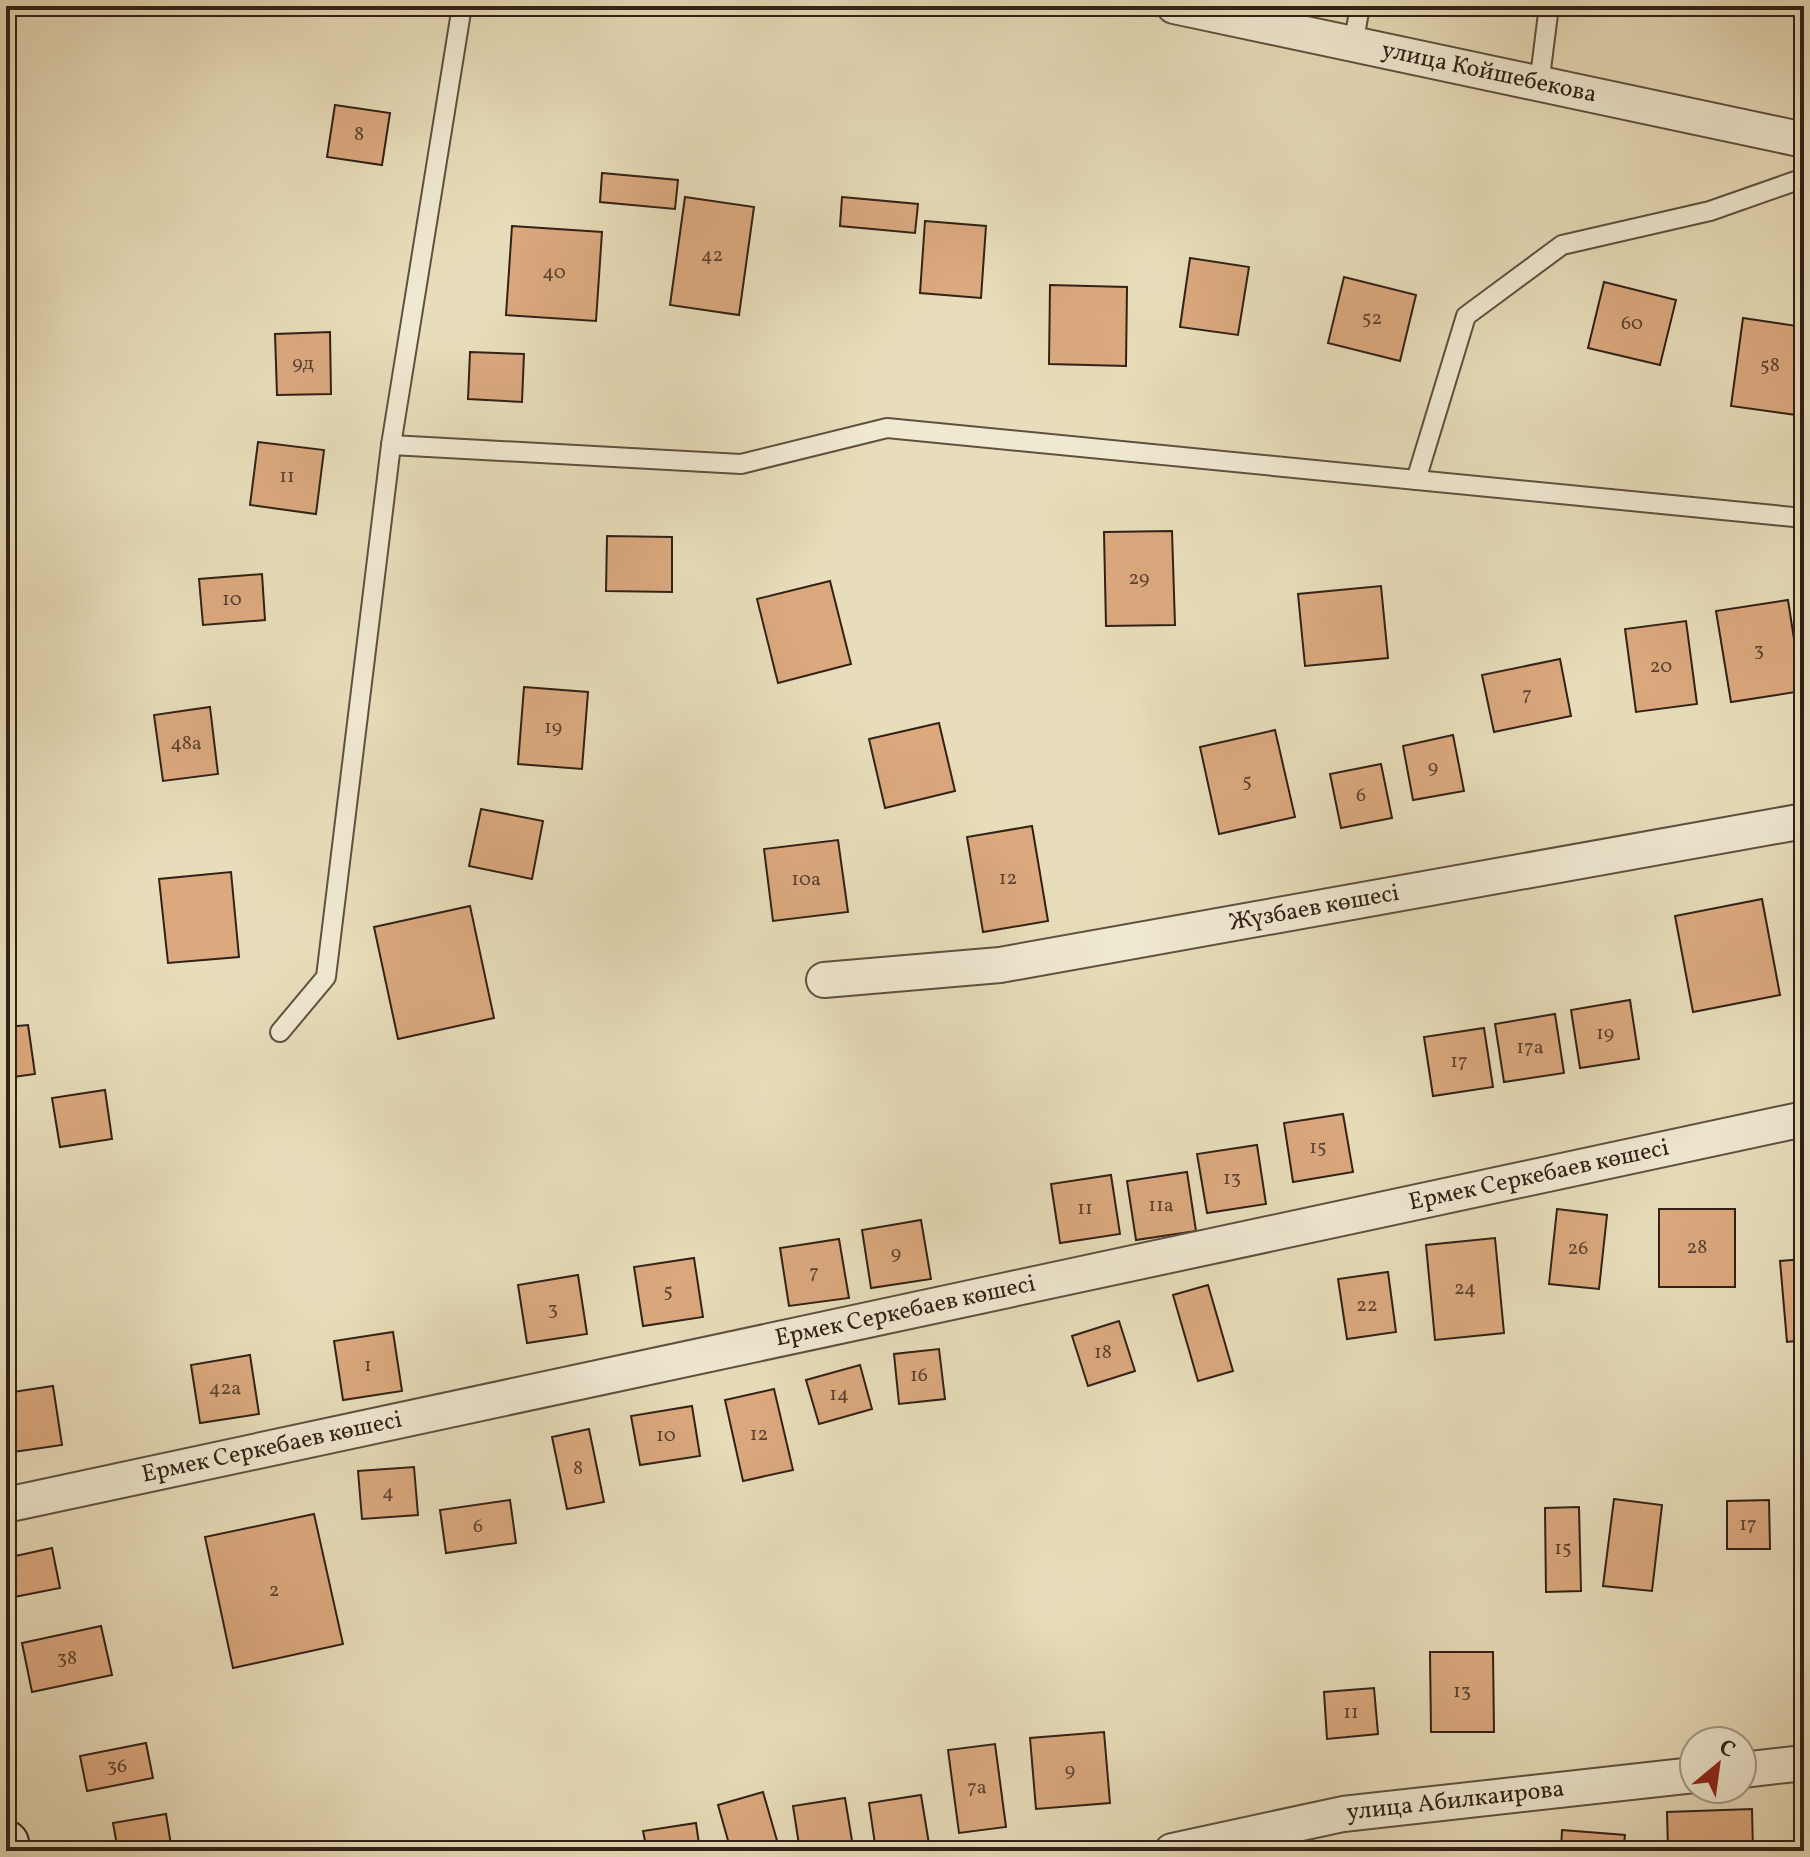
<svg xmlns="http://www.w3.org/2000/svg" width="1810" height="1857" font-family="Vollkorn,serif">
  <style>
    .building { fill: #dca97f; stroke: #312117; stroke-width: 2 }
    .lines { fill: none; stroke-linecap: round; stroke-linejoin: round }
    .lane-casing { stroke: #5f5040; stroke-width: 22 }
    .street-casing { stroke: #5f5040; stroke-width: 38 }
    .secondary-casing { stroke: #312117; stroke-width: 48 }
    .lane { stroke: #f0e9d2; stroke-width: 18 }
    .street { stroke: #f0e9d2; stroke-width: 34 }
    .secondary { stroke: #f0e9d2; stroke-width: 44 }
    .labels { text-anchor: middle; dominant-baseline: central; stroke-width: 6; stroke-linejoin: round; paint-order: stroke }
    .number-label { font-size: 20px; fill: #5c4331 }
    .street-label { font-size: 24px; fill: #312117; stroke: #f0e9d2 }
  </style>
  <rect width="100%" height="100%" fill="#e8ddba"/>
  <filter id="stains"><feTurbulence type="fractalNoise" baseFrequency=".0025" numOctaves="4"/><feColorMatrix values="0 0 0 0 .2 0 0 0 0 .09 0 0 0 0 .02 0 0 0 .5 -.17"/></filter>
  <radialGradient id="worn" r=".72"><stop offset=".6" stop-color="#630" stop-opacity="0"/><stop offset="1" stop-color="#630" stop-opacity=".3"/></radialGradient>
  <g class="building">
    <path d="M335,105L390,113L382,165L327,157Z"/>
    <path d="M602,173L678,180L675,209L600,202Z"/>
    <path d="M685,197L754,207L739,315L670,305Z"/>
    <path d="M842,197L918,204L915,233L840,226Z"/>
    <path d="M925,221L986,226L981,298L920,293Z"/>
    <path d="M512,226L602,232L596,321L506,315Z"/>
    <path d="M1190,258L1249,267L1238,335L1180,327Z"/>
    <path d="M1344,277L1416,295L1400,361L1328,343Z"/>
    <path d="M1604,282L1676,300L1660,365L1588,348Z"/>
    <path d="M1050,285L1127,287L1126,366L1049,364Z"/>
    <path d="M1743,318L1804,327V416L1731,406Z"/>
    <path d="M330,332L331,394L277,395L275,334Z"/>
    <path d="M470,352L524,354L522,402L468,399Z"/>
    <path d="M258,442L324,450L316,514L250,505Z"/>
    <path d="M1172,531L1175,625L1106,626L1104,532Z"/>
    <path d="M607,536L672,537V592L606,591Z"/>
    <path d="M262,574L265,620L203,625L199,579Z"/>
    <path d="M830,581L851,664L778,683L757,599Z"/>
    <path d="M1381,586L1388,658L1305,666L1298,594Z"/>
    <path d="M1788,600L1802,691L1731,702L1716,611Z"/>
    <path d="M1686,621L1697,704L1636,712L1625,629Z"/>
    <path d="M1560,659L1571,716L1494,732L1482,675Z"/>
    <path d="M524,687L588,692L582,769L518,764Z"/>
    <path d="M210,707L218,774L163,781L154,715Z"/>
    <path d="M939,723L955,791L885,808L869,739Z"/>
    <path d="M1275,730L1295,817L1219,834L1200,747Z"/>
    <path d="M1453,735L1464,791L1413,800L1403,746Z"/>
    <path d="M1381,764L1392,818L1341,828L1330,774Z"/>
    <path d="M481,809L543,821L532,879L469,866Z"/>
    <path d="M1032,826L1048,921L983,932L967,837Z"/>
    <path d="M838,840L848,912L773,921L764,849Z"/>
    <path d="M231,872L239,957L168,963L159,879Z"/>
    <path d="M1762,899L1780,995L1693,1012L1675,916Z"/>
    <path d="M470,906L494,1018L398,1039L374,927Z"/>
    <path d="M1630,1000L1639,1059L1580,1068L1571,1010Z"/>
    <path d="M1555,1014L1564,1073L1504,1082L1495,1024Z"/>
    <path d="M28,1025L35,1074L6,1078V1027Z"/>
    <path d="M1484,1028L1493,1087L1433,1096L1424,1037Z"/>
    <path d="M105,1090L112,1139L60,1147L52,1098Z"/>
    <path d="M1343,1114L1353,1172L1293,1182L1284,1123Z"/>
    <path d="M1257,1145L1266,1204L1207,1213L1197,1154Z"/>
    <path d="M1187,1172L1196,1231L1136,1240L1127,1181Z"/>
    <path d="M1111,1175L1120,1234L1060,1243L1051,1184Z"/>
    <path d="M1557,1209L1607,1215L1599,1289L1549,1284Z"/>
    <rect x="1659" y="1209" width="76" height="78"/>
    <path d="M921,1220L931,1279L871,1288L862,1230Z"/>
    <path d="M1495,1238L1504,1333L1435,1340L1426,1245Z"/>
    <path d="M839,1239L849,1298L789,1306L780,1248Z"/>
    <path d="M694,1258L703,1317L643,1326L634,1267Z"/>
    <path d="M1804,1259V1340L1787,1342L1780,1261Z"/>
    <path d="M1388,1272L1396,1332L1347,1339L1338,1279Z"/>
    <path d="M578,1275L587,1334L527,1343L518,1285Z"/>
    <path d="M1208,1285L1233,1371L1198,1381L1173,1295Z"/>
    <path d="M1119,1321L1135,1371L1088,1386L1072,1336Z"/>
    <path d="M393,1332L402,1391L343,1400L334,1341Z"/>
    <path d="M939,1349L945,1399L899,1404L894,1354Z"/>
    <path d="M250,1355L259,1414L200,1423L191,1365Z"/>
    <path d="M860,1365L872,1409L819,1424L806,1380Z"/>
    <path d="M53,1386L62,1445L6,1453V1393Z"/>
    <path d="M774,1389L793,1470L743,1481L725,1400Z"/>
    <path d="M692,1406L700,1456L640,1465L631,1416Z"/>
    <path d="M589,1429L604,1502L567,1509L552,1437Z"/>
    <path d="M414,1467L418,1515L362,1519L358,1471Z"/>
    <path d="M1614,1499L1662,1505L1652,1591L1603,1586Z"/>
    <path d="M510,1500L516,1543L446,1553L440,1510Z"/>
    <path d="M1769,1500L1770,1549H1727V1501Z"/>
    <path d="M1579,1507L1581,1591L1546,1592L1545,1508Z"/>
    <path d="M314,1514L343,1644L233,1668L205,1537Z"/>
    <path d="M52,1548L60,1588L9,1598L6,1558Z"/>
    <path d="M101,1626L112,1675L32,1692L22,1643Z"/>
    <path d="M1430,1652H1493L1494,1732H1431Z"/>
    <path d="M1374,1688L1378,1734L1327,1739L1324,1692Z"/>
    <path d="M1104,1732L1110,1803L1036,1809L1030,1738Z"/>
    <path d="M146,1743L153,1778L87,1791L80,1756Z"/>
    <path d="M995,1744L1006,1827L959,1833L948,1750Z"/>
    <path d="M763,1792L780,1851H731L718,1805Z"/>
    <path d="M921,1795L929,1844L876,1851L869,1803Z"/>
    <path d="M845,1798L853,1847L828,1851H800L793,1806Z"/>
    <path d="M1752,1809L1753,1851H1668L1667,1812Z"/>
    <path d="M166,1814L172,1851H118L113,1823Z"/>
    <path d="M696,1823L700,1851H647L643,1831Z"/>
    <path d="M1562,1830L1625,1835L1623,1851H1561Z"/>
    <path d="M608,1844L610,1851H565Z"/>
  </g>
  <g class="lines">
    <g class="lane-casing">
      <g id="lane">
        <path d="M1353,46L1360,6"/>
        <path d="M1539,85L1549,6"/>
        <path d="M391,445L741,464L887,428L1804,518"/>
        <path d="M1416,480L1466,316L1562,245L1710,211L1804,178"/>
        <path d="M280,1032L326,977L391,445L462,6"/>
      </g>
    </g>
    <g class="street-casing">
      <g id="street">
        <path id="s1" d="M1174,6L1804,140"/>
        <path id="s2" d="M824,980L1000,965L1804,821"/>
        <path id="s3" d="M6,1505L1804,1119"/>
        <path d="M1742,1770L1804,1763"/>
        <path id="s4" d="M1172,1851L1343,1814L1694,1775"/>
      </g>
    </g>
    <g class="secondary-casing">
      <path id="secondary" d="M6,1843L8,1851"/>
    </g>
    <use href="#lane" class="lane"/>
    <use href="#street" class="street"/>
    <use href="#secondary" class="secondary"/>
  </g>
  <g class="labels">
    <g class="number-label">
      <text x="359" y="135">8</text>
      <text x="712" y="256">42</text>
      <text x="554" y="273">40</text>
      <text x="1372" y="319">52</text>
      <text x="1632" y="324">60</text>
      <text x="303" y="364">9д</text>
      <text x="1770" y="366">58</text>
      <text x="287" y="477">11</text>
      <text x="1139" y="579">29</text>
      <text x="232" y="600">10</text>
      <text x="1759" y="651">3</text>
      <text x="1661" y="667">20</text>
      <text x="1527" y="695">7</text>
      <text x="553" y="728">19</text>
      <text x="186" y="744">48а</text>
      <text x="1433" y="768">9</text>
      <text x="1247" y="782">5</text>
      <text x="1361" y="796">6</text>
      <text x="1008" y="879">12</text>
      <text x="806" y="880">10а</text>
      <text x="1605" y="1034">19</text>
      <text x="1530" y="1048">17а</text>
      <text x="1459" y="1062">17</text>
      <text x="1318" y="1148">15</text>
      <text x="1232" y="1179">13</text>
      <text x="1161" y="1206">11а</text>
      <text x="1085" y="1209">11</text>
      <text x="1697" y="1248">28</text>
      <text x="1578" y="1249">26</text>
      <text x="896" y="1254">9</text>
      <text x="814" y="1273">7</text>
      <text x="1465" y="1289">24</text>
      <text x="668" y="1292">5</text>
      <text x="1367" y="1306">22</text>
      <text x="553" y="1310">3</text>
      <text x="1103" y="1353">18</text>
      <text x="368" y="1366">1</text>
      <text x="919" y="1376">16</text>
      <text x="225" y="1389">42а</text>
      <text x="839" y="1395">14</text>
      <text x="759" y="1435">12</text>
      <text x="666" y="1436">10</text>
      <text x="578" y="1469">8</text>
      <text x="388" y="1493">4</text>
      <text x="1748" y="1525">17</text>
      <text x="478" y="1527">6</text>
      <text x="1563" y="1549">15</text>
      <text x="274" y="1591">2</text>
      <text x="67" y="1659">38</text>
      <text x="1462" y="1692">13</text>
      <text x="1351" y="1713">11</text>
      <text x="117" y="1767">36</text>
      <text x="1070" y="1771">9</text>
      <text x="977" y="1788">7а</text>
    </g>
    <g class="street-label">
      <text stroke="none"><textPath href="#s1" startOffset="322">улица Койшебекова</textPath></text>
      <text stroke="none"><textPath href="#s2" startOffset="496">Жүзбаев көшесі</textPath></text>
      <text stroke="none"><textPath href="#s3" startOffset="1568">Ермек Серкебаев көшесі</textPath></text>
      <text stroke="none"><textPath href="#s3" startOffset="920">Ермек Серкебаев көшесі</textPath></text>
      <text stroke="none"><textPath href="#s3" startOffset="272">Ермек Серкебаев көшесі</textPath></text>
      <text stroke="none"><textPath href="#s4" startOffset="288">улица Абилкаирова</textPath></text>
    </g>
  </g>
  <rect width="1810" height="1857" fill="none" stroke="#e8ddba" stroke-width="32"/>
  <rect x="8" y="8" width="1794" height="1841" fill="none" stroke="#312117" stroke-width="4"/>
  <rect x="16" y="16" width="1778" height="1825" fill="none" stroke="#312117" stroke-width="2"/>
  <g transform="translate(1718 1765) rotate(29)"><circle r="38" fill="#f0e9d2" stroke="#a49987" stroke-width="2"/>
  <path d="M0-6L14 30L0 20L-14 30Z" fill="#8f2418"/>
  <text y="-12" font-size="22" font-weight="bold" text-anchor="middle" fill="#312117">С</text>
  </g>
  <rect width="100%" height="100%" filter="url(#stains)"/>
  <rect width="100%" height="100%" fill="url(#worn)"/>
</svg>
